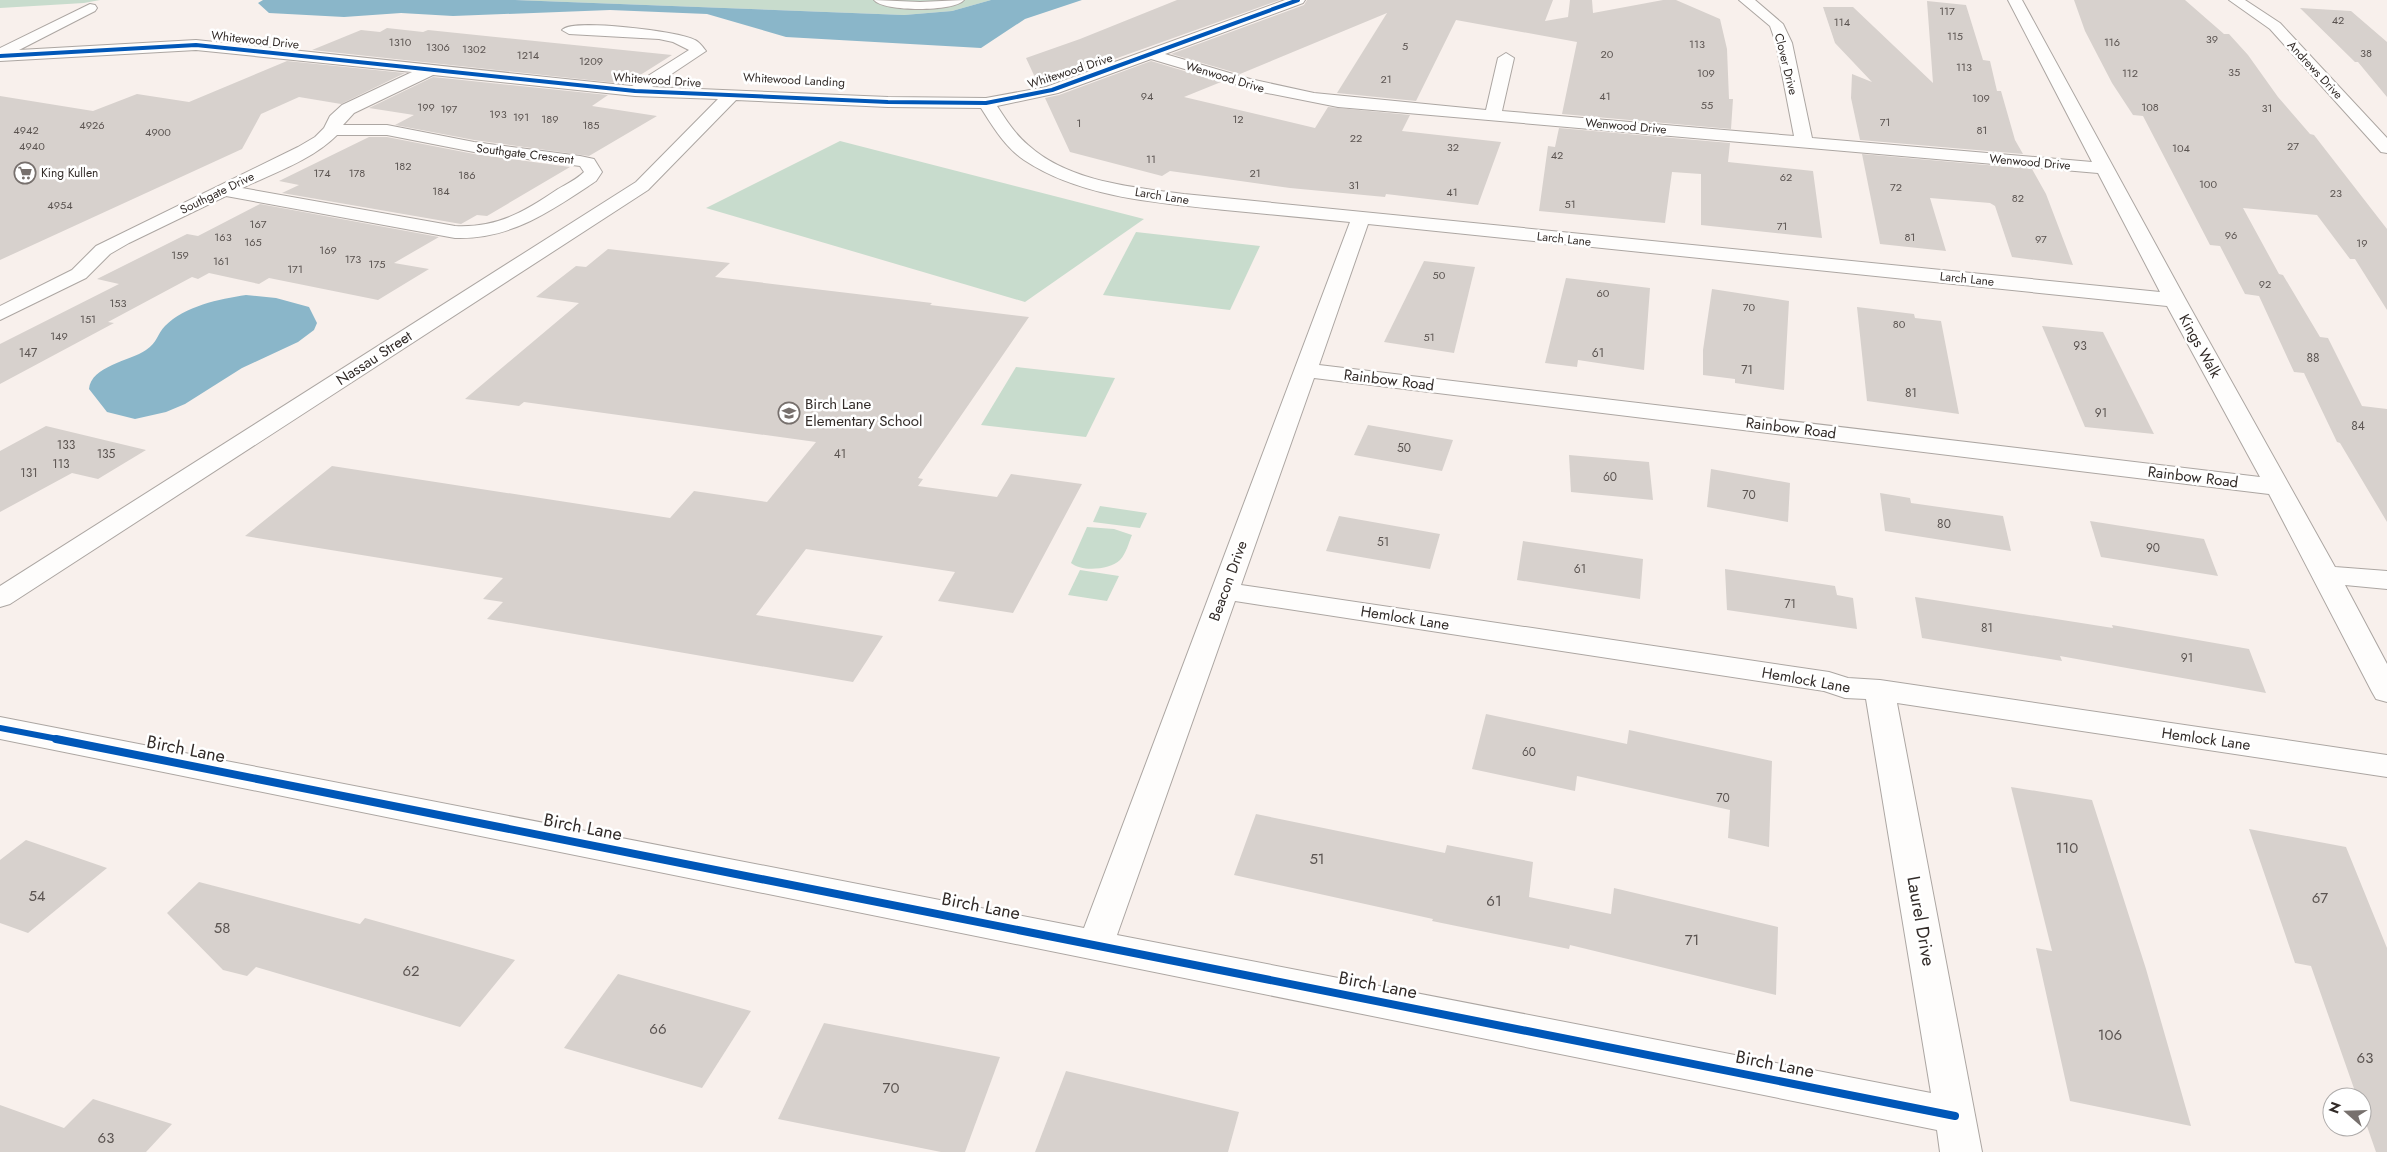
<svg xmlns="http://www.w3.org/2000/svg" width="2387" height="1152" font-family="Jost,sans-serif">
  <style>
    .green { fill: #c8dccd }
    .water { fill: #8ab6c9 }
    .building { fill: #d7d1cd }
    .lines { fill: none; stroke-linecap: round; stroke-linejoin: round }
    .minor-casing { stroke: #aca6a2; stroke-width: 2 }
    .minor { fill: #fefdfc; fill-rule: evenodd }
    .cycleway-far2-casing { stroke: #fff; stroke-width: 5.5 }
    .cycleway-far1-casing { stroke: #fff; stroke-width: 9 }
    .cycleway-casing { stroke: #fff; stroke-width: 11 }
    .cycleway-far2 { stroke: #0057b8; stroke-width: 4 }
    .cycleway-far1 { stroke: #0057b8; stroke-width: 6 }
    .cycleway { stroke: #0057b8; stroke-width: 8 }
    .labels { text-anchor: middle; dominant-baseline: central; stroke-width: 5; stroke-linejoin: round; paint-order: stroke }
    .far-number-label { font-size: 11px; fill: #5b5451 }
    .far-street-label { font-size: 12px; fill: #322b28; stroke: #fff }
    .far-poi-label { font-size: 12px; fill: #322b28; stroke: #fff; text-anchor: start }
    .number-label { font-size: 12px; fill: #5b5451 }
    .street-label { font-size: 15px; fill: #322b28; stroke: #fff }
    .poi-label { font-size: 15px; fill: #322b28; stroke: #fff; text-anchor: start }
    .near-number-label { font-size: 15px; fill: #5b5451 }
    .near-street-label { font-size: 18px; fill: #322b28; stroke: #fff }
  </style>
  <rect width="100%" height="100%" fill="#f8f0ec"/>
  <g class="green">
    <path d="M0,0H100L84,3L0,8Z"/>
    <path d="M515,0H991L952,11L904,15Z"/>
    <path d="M840,141L1144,219L1025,302L706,208Z"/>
    <path d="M1136,232L1260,246L1230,310L1103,295Z"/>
    <path d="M1016,367L1115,378L1086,437L981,425Z"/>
    <path d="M1100,506L1147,513L1140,528L1093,522Z"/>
    <path d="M1087,527L1114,529L1132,535C1129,542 1126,554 1120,560C1110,570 1081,572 1071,563Z"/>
    <path d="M1080,570L1119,576L1107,601L1068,595Z"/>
  </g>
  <g class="water">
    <path d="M263,0H515L904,15L952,11L991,0H1082L1025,19L981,48L786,37L707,14L610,10L453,16L401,13L344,17L269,13L258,3Z"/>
    <path d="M246,295L276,298L309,307L317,323L314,330L298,342L242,368L185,404L166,412L135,419L107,412L89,389C91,366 130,361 146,350C158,342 157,334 165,326C185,306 219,299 246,295Z"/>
  </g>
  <g class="building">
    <path d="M1177,0H1280L1039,86L1026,58L1080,39Z"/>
    <path d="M1307,0H1553L1545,21L1568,17L1570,0H1592L1593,13L1663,0H1676L1720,19L1727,49L1729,99H1733L1731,129L1562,114L1577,42L1456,20L1416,101L1337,93L1387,13L1240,74L1171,54L1304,5Z"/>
    <path d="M2074,0H2185L2224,34H2229L2248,55L2278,97L2310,134L2314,135L2387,229V310L2355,259H2350L2317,215L2243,208L2279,274L2283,275L2320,337L2328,338L2362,406L2387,409V522L2340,443L2337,442L2304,373L2294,372L2259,296L2245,294L2220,246L2210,245L2143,116L2133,115L2112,83L2085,31Z"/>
    <path d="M1927,1L1966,5L1983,60L1990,61L1997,91H2001L2015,140L2023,154L1860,140L1851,98L1852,74L1872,82L1835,43L1823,7H1853L1933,83Z"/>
    <path d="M2300,8L2351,11L2387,42V97L2358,62H2355Z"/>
    <path d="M387,28L423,32L428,30L672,55L626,84L312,50L361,30L380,32Z"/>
    <path d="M287,61L405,73L341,104L299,97L261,114L242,149L0,260V96L93,111L137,94L189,102Z"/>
    <path d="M1151,61L1221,82L1184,97L1315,128L1328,107L1410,115L1402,131L1501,142L1478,205L1386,194L1385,197L1290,188L1170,171L1162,176L1070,152L1045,98L1059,95Z"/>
    <path d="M433,77L608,95L592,106L657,116L589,156L474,140L395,125L414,115L369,108Z"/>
    <path d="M1559,128L1730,143L1728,162L1813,171L1822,238L1701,225V174L1672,172L1665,223L1539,211L1548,146L1555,147Z"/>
    <path d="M369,137H387L474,154L570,167L487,216L477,215L461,224L282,193L299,185L279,181Z"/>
    <path d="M1862,154L2032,169L2046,194L2073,265L2012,257L1995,206L1990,203L1930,198L1946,251L1880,244Z"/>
    <path d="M260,204L439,237L394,263L429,269L378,300L269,278L259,284L209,273L198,279L192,277L108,322L114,323L0,384V344L119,284L97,279L187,234L198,236Z"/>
    <path d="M608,249L730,263L715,277L932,303L930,305L1029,317L918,478L923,479L918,486L997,497L1011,474L1082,484L1013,613L938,601L955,572L806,549L756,615L883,636L853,682L487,619L503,602L483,599L503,578L245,536L332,466L670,518L694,491L767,502L816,442L524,402L519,406L465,399L579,303L536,297L576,266L586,267Z"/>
    <path d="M1424,261L1475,267L1454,353L1384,342Z"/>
    <path d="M1566,278L1650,288L1644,370L1578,360L1577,367L1545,363Z"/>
    <path d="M1712,289L1789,301L1784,390L1735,383V379L1703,375V350Z"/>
    <path d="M1857,307L1914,314L1915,318L1941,321L1959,414L1867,401Z"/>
    <path d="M2042,326L2103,332L2154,434L2085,427Z"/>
    <path d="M1368,425L1453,440L1442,471L1354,455Z"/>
    <path d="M46,426L146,450L98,479L72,473L0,512V451Z"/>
    <path d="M1569,455L1649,462L1653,500L1571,492Z"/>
    <path d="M1711,469L1790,483L1788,522L1707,507Z"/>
    <path d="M1880,493L1910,498L1911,503L2003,516L2011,551L1885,531Z"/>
    <path d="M1339,516L1440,534L1430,569L1326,551Z"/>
    <path d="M2090,521L2204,539L2218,576L2101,557Z"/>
    <path d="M1523,541L1643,559L1640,599L1517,580Z"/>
    <path d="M1725,569L1835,586L1837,595L1853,598L1857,629L1727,610Z"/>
    <path d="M1915,597L2113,628L2112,625L2249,649L2266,693L2060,656L2062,661L1922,638Z"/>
    <path d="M1486,714L1627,744L1629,730L1772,761L1769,847L1728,838L1730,810L1577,776L1575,791L1472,769Z"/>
    <path d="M2011,787L2092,800L2146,969L2191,1126L2070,1101L2036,948L2052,951Z"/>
    <path d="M1256,814L1445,853L1447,845L1533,862L1529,897L1611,914L1614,888L1778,927L1776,995L1570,945L1569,949L1432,921L1433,919L1234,875Z"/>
    <path d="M2249,829L2346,847L2387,948V1152H2376L2362,1112V1097H2357L2311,966L2295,963Z"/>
    <path d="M26,840L107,868L28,933L0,923V860Z"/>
    <path d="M199,882L360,924L365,918L515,960L460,1027L256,967L247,976L223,970L167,913Z"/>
    <path d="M618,974L751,1011L702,1088L564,1048Z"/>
    <path d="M824,1023L1000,1057L965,1152H941L778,1119Z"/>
    <path d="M1066,1071L1239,1112L1228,1152H1035Z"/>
    <path d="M93,1099L172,1124L146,1152H0V1105L64,1128Z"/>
  </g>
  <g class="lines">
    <g class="minor-casing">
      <g id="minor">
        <path d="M874,0L920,2L964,0C955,12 883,12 874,0Z"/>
        <path d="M1285,0H1305L1303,3L1165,54L1250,79L1314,93L1486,110L1498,58L1506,53L1514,58L1502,111L1794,136L1776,43L1770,26L1739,0H1755L1783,24L1792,43L1812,138L2092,162L2008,0H2022L2186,300L2335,567L2387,571V589L2345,585L2387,664V702L2376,699L2372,692L2269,494L1314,378L1241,585L1829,672L1848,678L1880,680L2387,755V777L1897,703L1982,1152H1940L1937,1130L0,739V717L1084,928L1350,222C1308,218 1267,214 1225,210C1159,203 1081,198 1024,160C1005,147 993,127 981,108L888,107L736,100L648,190L10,604L0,607V586L636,182L718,99L635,96L433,75L354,113L343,125H387L474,142L580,156L594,159L602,172L596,181C552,210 511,240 455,238L226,196L129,243L110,254L86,278L0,320V306L72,270L96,246L298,147L315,137L324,128L330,116L342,105L412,72L196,50L0,61V48L90,4L95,5L97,8L95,11L19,50L196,40L632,86L689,50L673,42L659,39L569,34L562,30C571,18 679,31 695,40C699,42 703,47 706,51L652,87L888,97L986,98L1046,87ZM1151,59L1262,92L1338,107L2098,173L2160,292L1184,194C1132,187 1069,182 1028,145C1015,134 1006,120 997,106L1058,93ZM337,135H387L474,152L580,166L584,172C577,179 567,184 558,189C524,212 497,228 455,226L242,188C274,173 312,160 337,135ZM1368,224L2167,306L2260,477L1319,365ZM1235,601L1824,691L1845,698L1866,699L1931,1093L1117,935Z"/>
        <path d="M2229,0H2245L2280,23L2387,138V153L2381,152L2270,29Z"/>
      </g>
    </g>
    <use href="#minor" class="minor"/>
    <g class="cycleway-far2-casing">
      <path id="cycleway-far2" d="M0,56L196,45L635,91L888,102L986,103L1052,90L1298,0"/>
    </g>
    <g class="cycleway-far1-casing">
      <path id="cycleway-far1" d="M0,728L63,740"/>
    </g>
    <g class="cycleway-casing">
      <path id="cycleway" d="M56,739L1955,1116"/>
    </g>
    <use href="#cycleway-far2" class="cycleway-far2"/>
    <use href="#cycleway-far1" class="cycleway-far1"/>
    <use href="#cycleway" class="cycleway"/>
  </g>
  <defs>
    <g id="supermarket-ring" transform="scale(1.125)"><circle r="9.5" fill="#fff" stroke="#77706d" stroke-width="1.5"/><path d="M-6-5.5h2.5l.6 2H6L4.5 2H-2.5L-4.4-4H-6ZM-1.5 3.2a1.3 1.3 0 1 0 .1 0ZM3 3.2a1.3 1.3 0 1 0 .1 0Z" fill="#77706d"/></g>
    <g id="school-ring" transform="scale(1.125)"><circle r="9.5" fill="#fff" stroke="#77706d" stroke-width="1.5"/><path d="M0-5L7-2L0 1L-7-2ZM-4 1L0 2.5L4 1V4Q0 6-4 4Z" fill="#77706d"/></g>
  </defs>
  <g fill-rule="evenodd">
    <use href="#supermarket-ring" x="25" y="173"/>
    <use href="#school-ring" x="789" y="413"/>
  </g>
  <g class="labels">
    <g class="far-number-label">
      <text x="1947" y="11">117</text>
      <text x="2338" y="20">42</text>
      <text x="1842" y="22">114</text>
      <text x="1955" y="36">115</text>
      <text x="2212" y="39">39</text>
      <text x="400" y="42">1310</text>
      <text x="2112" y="42">116</text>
      <text x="1697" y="44">113</text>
      <text x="1405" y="46">5</text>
      <text x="438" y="47">1306</text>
      <text x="474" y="49">1302</text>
      <text x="2366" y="53">38</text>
      <text x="1607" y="54">20</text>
      <text x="528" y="55">1214</text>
      <text x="591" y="61">1209</text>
      <text x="1964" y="67">113</text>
      <text x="2234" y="72">35</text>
      <text x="1706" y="73">109</text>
      <text x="2130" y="73">112</text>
      <text x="1386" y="79">21</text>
      <text x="1147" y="96">94</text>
      <text x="1605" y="96">41</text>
      <text x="1981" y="98">109</text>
      <text x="1707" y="105">55</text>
      <text x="426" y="107">199</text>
      <text x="2150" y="107">108</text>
      <text x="2267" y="108">31</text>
      <text x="449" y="109">197</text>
      <text x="498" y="114">193</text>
      <text x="521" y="117">191</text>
      <text x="550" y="119">189</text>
      <text x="1238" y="119">12</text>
      <text x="1885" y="122">71</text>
      <text x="1079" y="123">1</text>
      <text x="92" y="125">4926</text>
      <text x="591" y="125">185</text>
      <text x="26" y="130">4942</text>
      <text x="1982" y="130">81</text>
      <text x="158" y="132">4900</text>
      <text x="1356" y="138">22</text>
      <text x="32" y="146">4940</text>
      <text x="2293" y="146">27</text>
      <text x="1453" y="147">32</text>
      <text x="2181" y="148">104</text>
      <text x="1557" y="155">42</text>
      <text x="1151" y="159">11</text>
      <text x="403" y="166">182</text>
      <text x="322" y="173">174</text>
      <text x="357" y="173">178</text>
      <text x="1255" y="173">21</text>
      <text x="467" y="175">186</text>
      <text x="1786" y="177">62</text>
      <text x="2208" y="184">100</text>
      <text x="1354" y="185">31</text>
      <text x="1896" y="187">72</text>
      <text x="441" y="191">184</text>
      <text x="1452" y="192">41</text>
      <text x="2336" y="193">23</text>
      <text x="2018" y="198">82</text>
      <text x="1570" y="204">51</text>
      <text x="60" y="205">4954</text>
      <text x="258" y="224">167</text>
      <text x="1782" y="226">71</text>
      <text x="2231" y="235">96</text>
      <text x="223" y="237">163</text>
      <text x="1910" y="237">81</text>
      <text x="2041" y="239">97</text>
      <text x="253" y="242">165</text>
      <text x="2362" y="243">19</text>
      <text x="328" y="250">169</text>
      <text x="180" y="255">159</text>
      <text x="353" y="259">173</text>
      <text x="221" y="261">161</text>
      <text x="377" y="264">175</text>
      <text x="295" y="269">171</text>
      <text x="1439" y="275">50</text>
      <text x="2265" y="284">92</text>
      <text x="1603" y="293">60</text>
      <text x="118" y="303">153</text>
      <text x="1749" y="307">70</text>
      <text x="88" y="319">151</text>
      <text x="1899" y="324">80</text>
      <text x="59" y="336">149</text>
      <text x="1429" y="337">51</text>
    </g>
    <g class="far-street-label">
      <text transform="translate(255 40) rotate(6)">Whitewood Drive</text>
      <text transform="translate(1786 64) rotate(76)">Clover Drive</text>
      <text transform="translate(2315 70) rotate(47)">Andrews Drive</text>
      <text transform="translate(1070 71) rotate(-18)">Whitewood Drive</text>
      <text transform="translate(1225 77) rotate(17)">Wenwood Drive</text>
      <text transform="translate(657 80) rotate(4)">Whitewood Drive</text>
      <text transform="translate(794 80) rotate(3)">Whitewood Landing</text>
      <text transform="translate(1626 126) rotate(5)">Wenwood Drive</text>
      <text transform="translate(525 154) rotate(7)">Southgate Crescent</text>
      <text transform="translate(2030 162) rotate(5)">Wenwood Drive</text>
      <text transform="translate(217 193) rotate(-26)">Southgate Drive</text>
      <text transform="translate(1162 196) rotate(9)">Larch Lane</text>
      <text transform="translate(1564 239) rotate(6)">Larch Lane</text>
      <text transform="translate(1967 279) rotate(6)">Larch Lane</text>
    </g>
    <g class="far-poi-label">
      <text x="41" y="173">King Kullen</text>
    </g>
    <g class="number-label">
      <text x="2080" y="346">93</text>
      <text x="28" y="353">147</text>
      <text x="1598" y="353">61</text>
      <text x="2313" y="358">88</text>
      <text x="1747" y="370">71</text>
      <text x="1911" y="393">81</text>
      <text x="2101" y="413">91</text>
      <text x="2358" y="426">84</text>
      <text x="66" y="445">133</text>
      <text x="1404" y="448">50</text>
      <text x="106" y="454">135</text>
      <text x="840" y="454">41</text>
      <text x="61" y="464">113</text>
      <text x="29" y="473">131</text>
      <text x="1610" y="477">60</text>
      <text x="1749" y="495">70</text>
      <text x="1944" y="524">80</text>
      <text x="1383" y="542">51</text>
      <text x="2153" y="548">90</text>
      <text x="1580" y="569">61</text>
      <text x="1790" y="604">71</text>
      <text x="1987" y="628">81</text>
      <text x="2187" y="658">91</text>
      <text x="1529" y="752">60</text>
      <text x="1723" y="798">70</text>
    </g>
    <g class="street-label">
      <text transform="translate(2200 346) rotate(61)">Kings Walk</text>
      <text transform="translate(374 358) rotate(-33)">Nassau Street</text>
      <text transform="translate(1389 380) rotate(7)">Rainbow Road</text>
      <text transform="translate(1791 428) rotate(7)">Rainbow Road</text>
      <text transform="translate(2193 477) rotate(7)">Rainbow Road</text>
      <text transform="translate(1228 581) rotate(-70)">Beacon Drive</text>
      <text transform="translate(1405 618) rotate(9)">Hemlock Lane</text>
      <text transform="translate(1806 680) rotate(10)">Hemlock Lane</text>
      <text transform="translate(2206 739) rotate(8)">Hemlock Lane</text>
    </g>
    <g class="poi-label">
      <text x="805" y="404">Birch Lane<tspan x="805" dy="17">Elementary School</tspan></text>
    </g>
    <g class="near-number-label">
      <text x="2067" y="848">110</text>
      <text x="1317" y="859">51</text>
      <text x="37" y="896">54</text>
      <text x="2320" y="898">67</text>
      <text x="1494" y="901">61</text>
      <text x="222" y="928">58</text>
      <text x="1692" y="940">71</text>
      <text x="411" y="971">62</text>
      <text x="658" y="1029">66</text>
      <text x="2110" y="1035">106</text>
      <text x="2365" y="1058">63</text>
      <text x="891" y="1088">70</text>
      <text x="106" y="1138">63</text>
    </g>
    <g class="near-street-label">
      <text transform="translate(186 749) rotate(11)">Birch Lane</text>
      <text transform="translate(583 827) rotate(11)">Birch Lane</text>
      <text transform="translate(981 906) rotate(11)">Birch Lane</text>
      <text transform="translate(1921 921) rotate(80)">Laurel Drive</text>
      <text transform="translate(1378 985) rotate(11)">Birch Lane</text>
      <text transform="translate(1775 1064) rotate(11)">Birch Lane</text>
    </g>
  </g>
  <g transform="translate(2347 1112) rotate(290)"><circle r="24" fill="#ffffff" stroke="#adaaa9"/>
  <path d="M0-4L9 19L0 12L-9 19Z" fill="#77706d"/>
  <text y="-8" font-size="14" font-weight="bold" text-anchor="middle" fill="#322b28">N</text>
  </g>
</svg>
